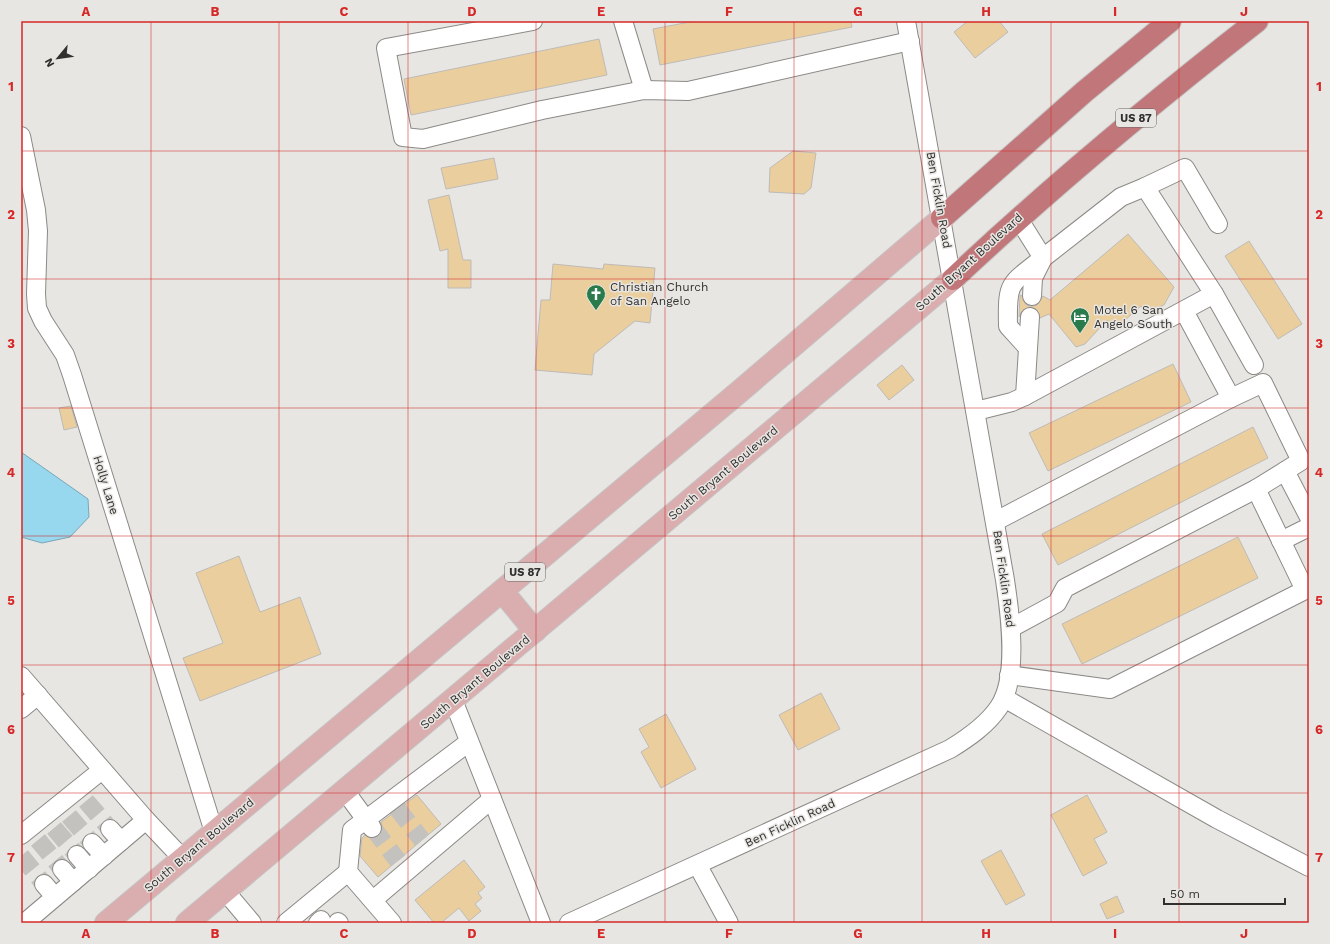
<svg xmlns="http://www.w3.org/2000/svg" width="1330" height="944" font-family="'Work Sans',sans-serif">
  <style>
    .water { fill: #98d8ef; stroke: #79a6b5 }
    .building { fill: #ebce9d; stroke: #bdbbb8 }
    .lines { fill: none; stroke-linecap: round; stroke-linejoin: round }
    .minor-tunnel { stroke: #c3c2be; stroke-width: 18; stroke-dasharray: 18 9; stroke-linecap: butt }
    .minor-casing { stroke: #8c8a87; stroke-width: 20 }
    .major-casing { stroke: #c5c5c5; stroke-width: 24 }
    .highway-casing { stroke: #c5c5c5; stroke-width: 24 }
    .minor { stroke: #fff; stroke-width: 18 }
    .major { stroke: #daadaf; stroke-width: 22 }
    .highway { stroke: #c17679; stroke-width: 22 }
    .grid { fill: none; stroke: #d62828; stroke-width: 1; stroke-opacity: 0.55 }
    .labels { text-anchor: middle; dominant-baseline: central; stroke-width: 3; stroke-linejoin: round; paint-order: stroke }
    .shield { fill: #e8e6e2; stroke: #686765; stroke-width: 1 }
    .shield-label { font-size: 11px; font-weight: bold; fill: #31302f }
    .street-label { font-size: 12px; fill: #31302f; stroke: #e8e6e2 }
    .poi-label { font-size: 12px; fill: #31302f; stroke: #e8e6e2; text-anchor: start }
    .neatline { fill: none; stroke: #d62828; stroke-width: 1.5 }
    .grid-label { font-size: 13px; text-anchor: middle; font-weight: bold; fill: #d62828 }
  </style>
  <rect width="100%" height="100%" fill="#e8e6e2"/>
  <path class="water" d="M21,452L88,499L89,517L70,537L42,543L21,537Z"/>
  <g class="building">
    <path d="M695,21H851L852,27L660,65L653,29Z"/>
    <path d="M968,21H999L1008,32L975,58L954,32Z"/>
    <path d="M599,39L607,75L411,115L404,79Z"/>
    <path d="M793,151L816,153L811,188L804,194L769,192L770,168Z"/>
    <path d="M494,158L498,179L446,189L441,168Z"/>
    <path d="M449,195L463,260H471V288H448V249L440,251L428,200Z"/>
    <path d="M1128,234L1174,287L1164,305L1146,312L1141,306L1115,329L1107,320L1085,344L1076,347L1049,314L1040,318L1036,309L1030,307L1022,311L1019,317L1020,295L1022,296L1026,305L1031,306L1037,305L1043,296L1050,300Z"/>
    <path d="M1249,241L1302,324L1278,339L1225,256Z"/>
    <path d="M553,264L603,269L604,264L655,268L650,323L635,321L594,354L592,375L535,370L541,300H550Z"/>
    <path d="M1173,364L1191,402L1048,471L1029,433Z"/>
    <path d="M902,365L914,380L889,400L877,385Z"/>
    <path d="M71,406L77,427L64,430L59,408Z"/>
    <path d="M1253,427L1268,458L1058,565L1042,534Z"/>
    <path d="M1238,537L1258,578L1082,664L1062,624Z"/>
    <path d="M239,556L260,612L300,597L321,654L200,701L183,658L223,643L196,573Z"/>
    <path d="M821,693L840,729L798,750L779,715Z"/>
    <path d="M666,714L696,769L661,788L641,752L649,747L639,729Z"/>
    <path d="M417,795L441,824L378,877L360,856L362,838L365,835L373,838L378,836L382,827L381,822Z"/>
    <path d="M1087,795L1107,832L1094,839L1107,863L1083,876L1051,815Z"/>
    <path d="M1001,850L1025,895L1006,905L981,861Z"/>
    <path d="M464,860L485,887L478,893L482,898L475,904L481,911L469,921L459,908L441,923H434L415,900Z"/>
    <path d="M1117,896L1124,912L1107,919L1100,904Z"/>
  </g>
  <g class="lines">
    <g class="minor-tunnel">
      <path d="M86,801L110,829"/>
      <path d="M397,808L422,840"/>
      <path d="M69,816L92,843"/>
      <path d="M54,828L77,855"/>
      <path d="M373,828L398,861"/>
      <path d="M38,840L62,869"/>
      <path d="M21,856L44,884"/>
    </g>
    <g class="minor-casing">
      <g id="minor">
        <path d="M533,21L386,48L403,137L423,139L542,110L644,90L688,91L910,41"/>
        <path d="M623,21L644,90"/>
        <path d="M21,136L36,210L38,231L36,294L37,308L43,321L65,355L72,375L214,832"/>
        <path d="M1145,187L1185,168L1218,224"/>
        <path d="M1214,294L1254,365"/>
        <path d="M1032,296L1033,278L1042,260"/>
        <path d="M1028,348L1008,326C1007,281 1009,285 1043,258"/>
        <path d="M1025,396L1030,317"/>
        <path d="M976,411L1012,402L1025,396L1214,294L1145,187L1121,197L1043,258L1018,218"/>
        <path d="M1285,471L1309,517"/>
        <path d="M996,521L1231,398L1184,311"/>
        <path d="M1281,541L1309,527"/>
        <path d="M1011,628L1057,603L1065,588L1256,489"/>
        <path d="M1009,675L1110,689L1305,590L1256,489L1301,461L1263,383L1231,398"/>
        <path d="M21,676L146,820"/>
        <path d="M1004,698L1217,819L1309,867"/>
        <path d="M453,700L541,923"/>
        <path d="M21,709L38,695"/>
        <path d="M345,791L372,828"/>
        <path d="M110,829L121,841"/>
        <path d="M21,835L102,770"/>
        <path d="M92,843L104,856"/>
        <path d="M77,855L89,869"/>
        <path d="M698,866L729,923"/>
        <path d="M62,869L73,882"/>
        <path d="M348,872L352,830L469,742"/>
        <path d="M44,884L55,897"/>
        <path d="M225,891L252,923"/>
        <path d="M373,900L492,799"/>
        <path d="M338,922L339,923"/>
        <path d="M31,923L28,920L146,820L183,859"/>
        <path d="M286,923L348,872L392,923"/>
        <path d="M318,923L321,920"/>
        <path d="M569,923L950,749C968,738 987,725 999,707C1019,678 1010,613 1005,580L906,21"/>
      </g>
    </g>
    <g class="major-casing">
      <g id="major">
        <path d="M502,591L535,631"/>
        <path d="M106,923L739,392L942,218"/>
        <path d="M187,923L953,279"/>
      </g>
    </g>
    <g class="highway-casing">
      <g id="highway">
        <path d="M942,218L1084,92L1170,21"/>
        <path d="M953,279C1050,188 1152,103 1257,21"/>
      </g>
    </g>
    <use href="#minor" class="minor"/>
    <use href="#major" class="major"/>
    <use href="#highway" class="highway"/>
  </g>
  <path class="grid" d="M151,21V923M279,21V923M408,21V923M536,21V923M665,21V923M794,21V923M922,21V923M1051,21V923M1179,21V923M21,151H1309M21,279H1309M21,408H1309M21,536H1309M21,665H1309M21,793H1309"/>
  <defs>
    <g id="church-pin" transform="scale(1)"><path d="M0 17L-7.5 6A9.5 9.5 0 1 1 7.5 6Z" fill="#2a7b4c" stroke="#e8e6e2"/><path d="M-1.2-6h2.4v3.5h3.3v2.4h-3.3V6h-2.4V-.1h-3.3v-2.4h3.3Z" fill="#fff"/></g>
    <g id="hotel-pin" transform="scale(1)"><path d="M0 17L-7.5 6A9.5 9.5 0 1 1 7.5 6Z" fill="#2a7b4c" stroke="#e8e6e2"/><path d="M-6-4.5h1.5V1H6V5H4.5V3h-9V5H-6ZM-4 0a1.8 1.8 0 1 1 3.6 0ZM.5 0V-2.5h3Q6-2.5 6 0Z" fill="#fff"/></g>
  </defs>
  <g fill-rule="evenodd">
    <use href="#church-pin" x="596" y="294"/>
    <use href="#hotel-pin" x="1080" y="317"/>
  </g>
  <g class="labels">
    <g class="shield">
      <rect x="1116" y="109" width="40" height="18" rx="3"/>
      <rect x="505" y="563" width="40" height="18" rx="3"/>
    </g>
    <g class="shield-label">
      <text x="1136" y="118">US 87</text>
      <text x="525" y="572">US 87</text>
    </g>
    <g class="street-label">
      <text transform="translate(939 200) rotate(80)">Ben Ficklin Road</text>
      <text transform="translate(969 262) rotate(-42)">South Bryant Boulevard</text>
      <text transform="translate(723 473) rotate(-40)">South Bryant Boulevard</text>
      <text transform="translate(106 485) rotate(73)">Holly Lane</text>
      <text transform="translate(1004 579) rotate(82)">Ben Ficklin Road</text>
      <text transform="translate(475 682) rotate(-40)">South Bryant Boulevard</text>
      <text transform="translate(790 823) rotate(-25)">Ben Ficklin Road</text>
      <text transform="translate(199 845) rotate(-40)">South Bryant Boulevard</text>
    </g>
    <g class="poi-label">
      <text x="610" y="287">Christian Church<tspan x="610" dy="14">of San Angelo</tspan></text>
      <text x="1094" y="310">Motel 6 San<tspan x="1094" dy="14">Angelo South</tspan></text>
    </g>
  </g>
  <rect width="1330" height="944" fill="none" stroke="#e8e6e2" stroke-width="44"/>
  <g transform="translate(58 58) rotate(241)" stroke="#e8e6e2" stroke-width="3" paint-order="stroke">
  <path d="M0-3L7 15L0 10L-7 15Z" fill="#31302f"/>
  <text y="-6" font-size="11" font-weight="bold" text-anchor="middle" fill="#31302f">N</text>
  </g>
  <path d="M1164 898v6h121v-6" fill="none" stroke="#31302f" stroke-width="2"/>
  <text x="1170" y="898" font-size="12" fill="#31302f" stroke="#e8e6e2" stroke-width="3" paint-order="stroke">50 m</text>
  <rect x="22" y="22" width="1286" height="900" class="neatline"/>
  <g class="grid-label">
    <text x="86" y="16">A</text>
    <text x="215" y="16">B</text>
    <text x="344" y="16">C</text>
    <text x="472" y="16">D</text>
    <text x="601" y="16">E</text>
    <text x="729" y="16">F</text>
    <text x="858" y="16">G</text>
    <text x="986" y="16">H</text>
    <text x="1115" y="16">I</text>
    <text x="1244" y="16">J</text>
    <text x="11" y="91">1</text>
    <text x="1319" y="91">1</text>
    <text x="11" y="219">2</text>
    <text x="1319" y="219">2</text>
    <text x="11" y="348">3</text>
    <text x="1319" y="348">3</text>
    <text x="11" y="477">4</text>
    <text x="1319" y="477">4</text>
    <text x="11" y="605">5</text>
    <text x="1319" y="605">5</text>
    <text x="11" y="734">6</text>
    <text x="1319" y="734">6</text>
    <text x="11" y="862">7</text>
    <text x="1319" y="862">7</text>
    <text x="86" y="938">A</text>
    <text x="215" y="938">B</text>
    <text x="344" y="938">C</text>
    <text x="472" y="938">D</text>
    <text x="601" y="938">E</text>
    <text x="729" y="938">F</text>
    <text x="858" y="938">G</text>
    <text x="986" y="938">H</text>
    <text x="1115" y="938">I</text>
    <text x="1244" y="938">J</text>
  </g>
</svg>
